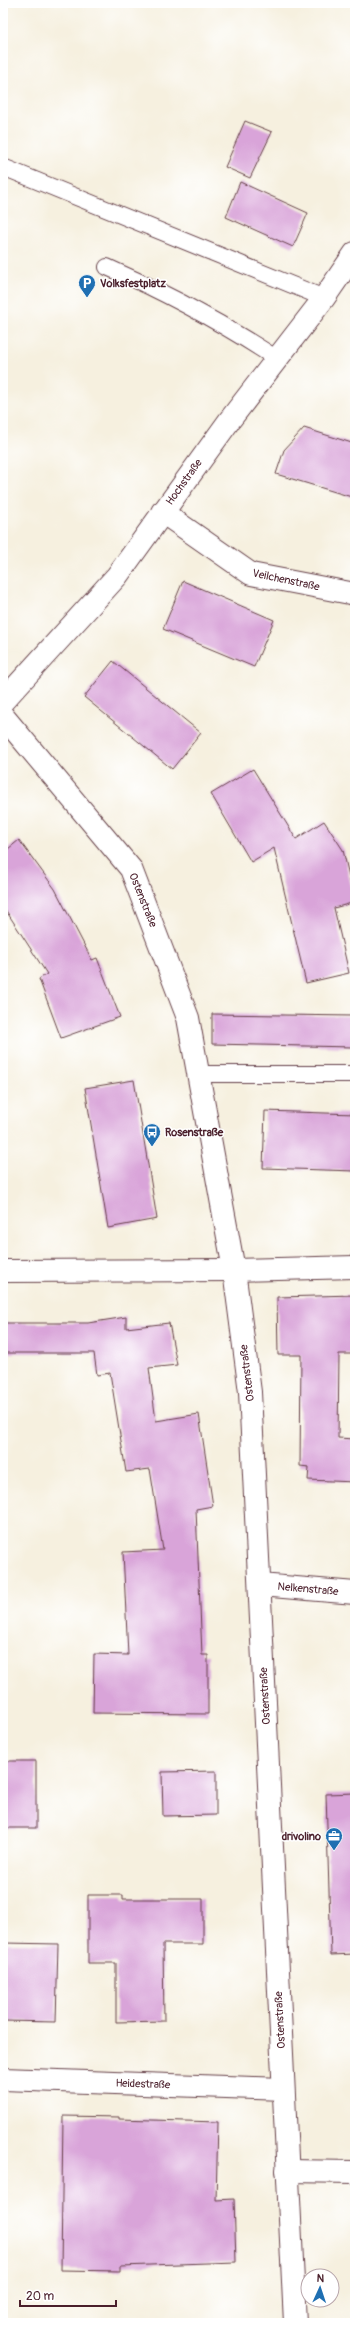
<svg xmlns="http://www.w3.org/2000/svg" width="358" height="2326" font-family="Pangolin,sans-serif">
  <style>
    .building { fill: #d9a4d9 }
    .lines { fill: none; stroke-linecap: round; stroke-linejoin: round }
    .lane-casing { stroke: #643e46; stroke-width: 18 }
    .street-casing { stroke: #643e46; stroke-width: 24 }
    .lane { stroke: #fff; stroke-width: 16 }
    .street { stroke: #fff; stroke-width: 22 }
    .labels { text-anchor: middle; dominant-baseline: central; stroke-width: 3; stroke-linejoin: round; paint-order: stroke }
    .poi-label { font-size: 11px; font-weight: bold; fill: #4a1f2b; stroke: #fff; text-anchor: start }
    .street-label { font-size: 11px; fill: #4a1f2b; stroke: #fff }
  </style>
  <rect width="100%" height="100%" fill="#fff"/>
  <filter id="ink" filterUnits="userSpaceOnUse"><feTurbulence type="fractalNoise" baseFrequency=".025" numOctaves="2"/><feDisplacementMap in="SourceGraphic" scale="8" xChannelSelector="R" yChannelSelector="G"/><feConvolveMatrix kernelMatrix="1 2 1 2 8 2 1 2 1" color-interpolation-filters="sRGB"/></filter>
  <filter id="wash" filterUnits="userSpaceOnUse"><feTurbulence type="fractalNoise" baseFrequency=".012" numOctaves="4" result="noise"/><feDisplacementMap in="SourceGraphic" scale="16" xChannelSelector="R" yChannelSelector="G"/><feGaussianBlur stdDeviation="0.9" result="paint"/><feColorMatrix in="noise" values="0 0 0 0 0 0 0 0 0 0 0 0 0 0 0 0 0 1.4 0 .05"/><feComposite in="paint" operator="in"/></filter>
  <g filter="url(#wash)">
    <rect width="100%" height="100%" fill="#f6f0df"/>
    <g id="blocks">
      <g class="building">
        <path d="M245,121L272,132L250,178L225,167Z"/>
        <path d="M240,182L308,213L293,247L226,217Z"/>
        <path d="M304,428L355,444V498L276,474L284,450Z"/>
        <path d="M183,581L274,620L254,667L163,629Z"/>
        <path d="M113,661L201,733L172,769L84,697Z"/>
        <path d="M253,769L296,839L324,821L343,850L355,902L334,908L349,973L306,983L274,848L251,862L211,794Z"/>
        <path d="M19,840L55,889L92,960L97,958L120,1017L61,1038L39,979L47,974L3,906V853Z"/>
        <path d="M212,1014L353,1016V1047L212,1044Z"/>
        <path d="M134,1080L157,1219L108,1228L85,1088Z"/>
        <path d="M265,1111L355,1114V1171L263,1168Z"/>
        <path d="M355,1295V1354H339L338,1438L355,1439V1482L308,1480L309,1467L300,1466L301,1355H278L277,1297Z"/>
        <path d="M126,1317V1328L169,1323L177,1365L149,1368L156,1421L199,1414L213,1506L196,1509L202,1655H208V1714L93,1713L94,1654L128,1655L123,1552L163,1550L150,1469L126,1472L110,1373L97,1375L94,1353H3V1323H88Z"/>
        <rect x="3" y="1761" width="33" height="67"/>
        <path d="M216,1771V1815L163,1816L162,1772Z"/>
        <path d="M355,1793V1954L331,1955L326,1794Z"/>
        <path d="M88,1895H123V1899H203V1944H163L164,2021L116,2022V1963H88Z"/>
        <path d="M4,1943L58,1944L56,2022L3,2021Z"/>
        <path d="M63,2116L119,2117V2119L218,2122L216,2200L234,2199L236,2262L121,2266V2271L61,2270Z"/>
      </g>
    </g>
  </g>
  <g filter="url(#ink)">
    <use href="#blocks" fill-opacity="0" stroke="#643e46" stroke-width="1"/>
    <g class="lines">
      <g class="lane-casing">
        <g id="lane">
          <path d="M3,167L324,298"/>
          <path d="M107,267C167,293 222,323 277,359"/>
          <path d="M198,1074H355"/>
        </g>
      </g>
      <g class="street-casing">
        <g id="street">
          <path d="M162,512L251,574L355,594"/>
          <path d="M3,701L117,576L229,421L324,298L355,253"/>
          <path d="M3,716L131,869L188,1018L234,1270L250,1392L295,2323"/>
          <path d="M3,1271L234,1270L355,1267"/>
          <path d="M260,1585L355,1593"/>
          <path d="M3,2079L283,2089"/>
          <path d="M287,2171L355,2172"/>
        </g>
      </g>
      <use href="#lane" class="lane"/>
      <use href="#street" class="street"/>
    </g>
  </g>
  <defs>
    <g id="parking-pin" transform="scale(0.9)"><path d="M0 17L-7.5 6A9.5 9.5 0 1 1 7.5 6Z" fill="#1f6fb2" stroke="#fff"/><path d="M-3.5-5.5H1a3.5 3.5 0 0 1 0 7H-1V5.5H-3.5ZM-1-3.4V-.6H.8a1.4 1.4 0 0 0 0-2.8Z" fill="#fff"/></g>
    <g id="bus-pin" transform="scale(0.9)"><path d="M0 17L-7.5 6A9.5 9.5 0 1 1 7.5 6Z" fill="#1f6fb2" stroke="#fff"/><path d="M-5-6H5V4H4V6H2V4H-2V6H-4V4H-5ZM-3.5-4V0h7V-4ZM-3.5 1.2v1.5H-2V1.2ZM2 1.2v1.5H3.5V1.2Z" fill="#fff"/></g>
    <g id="office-pin" transform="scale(0.9)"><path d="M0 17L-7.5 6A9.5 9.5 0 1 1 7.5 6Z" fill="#1f6fb2" stroke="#fff"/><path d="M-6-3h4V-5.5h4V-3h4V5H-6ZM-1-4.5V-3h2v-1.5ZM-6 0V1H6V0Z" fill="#fff"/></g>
  </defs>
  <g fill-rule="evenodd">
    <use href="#parking-pin" x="87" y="283"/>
    <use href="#bus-pin" x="152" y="1132"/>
    <use href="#office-pin" x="334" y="1836"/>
  </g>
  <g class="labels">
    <g class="poi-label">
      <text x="100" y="283">Volksfestplatz</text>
      <text x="165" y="1132">Rosenstraße</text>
      <text x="321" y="1836" text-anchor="end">drivolino</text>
    </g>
    <g class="street-label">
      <text transform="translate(184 482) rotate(-54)">Hochstraße</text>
      <text transform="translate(286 580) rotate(12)">Veilchenstraße</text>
      <text transform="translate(143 900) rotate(68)">Ostenstraße</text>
      <text transform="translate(247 1373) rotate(-97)">Ostenstraße</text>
      <text transform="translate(308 1589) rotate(5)">Nelkenstraße</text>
      <text transform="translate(265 1696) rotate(-93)">Ostenstraße</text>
      <text transform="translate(280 2020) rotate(-93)">Ostenstraße</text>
      <text transform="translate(143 2084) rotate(2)">Heidestraße</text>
    </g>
  </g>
  <rect width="358" height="2326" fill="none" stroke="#fff" stroke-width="16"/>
  <g transform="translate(320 2288) rotate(3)"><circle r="19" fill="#ffffff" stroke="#b7a5aa"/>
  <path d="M0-3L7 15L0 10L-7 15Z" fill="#1f6fb2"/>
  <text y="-6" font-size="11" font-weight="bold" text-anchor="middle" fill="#4a1f2b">N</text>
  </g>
  <path d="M20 2300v6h96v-6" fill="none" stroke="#4a1f2b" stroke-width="2"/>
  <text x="26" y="2300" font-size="12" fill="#4a1f2b" stroke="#ffffff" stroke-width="3" paint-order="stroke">20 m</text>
</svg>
